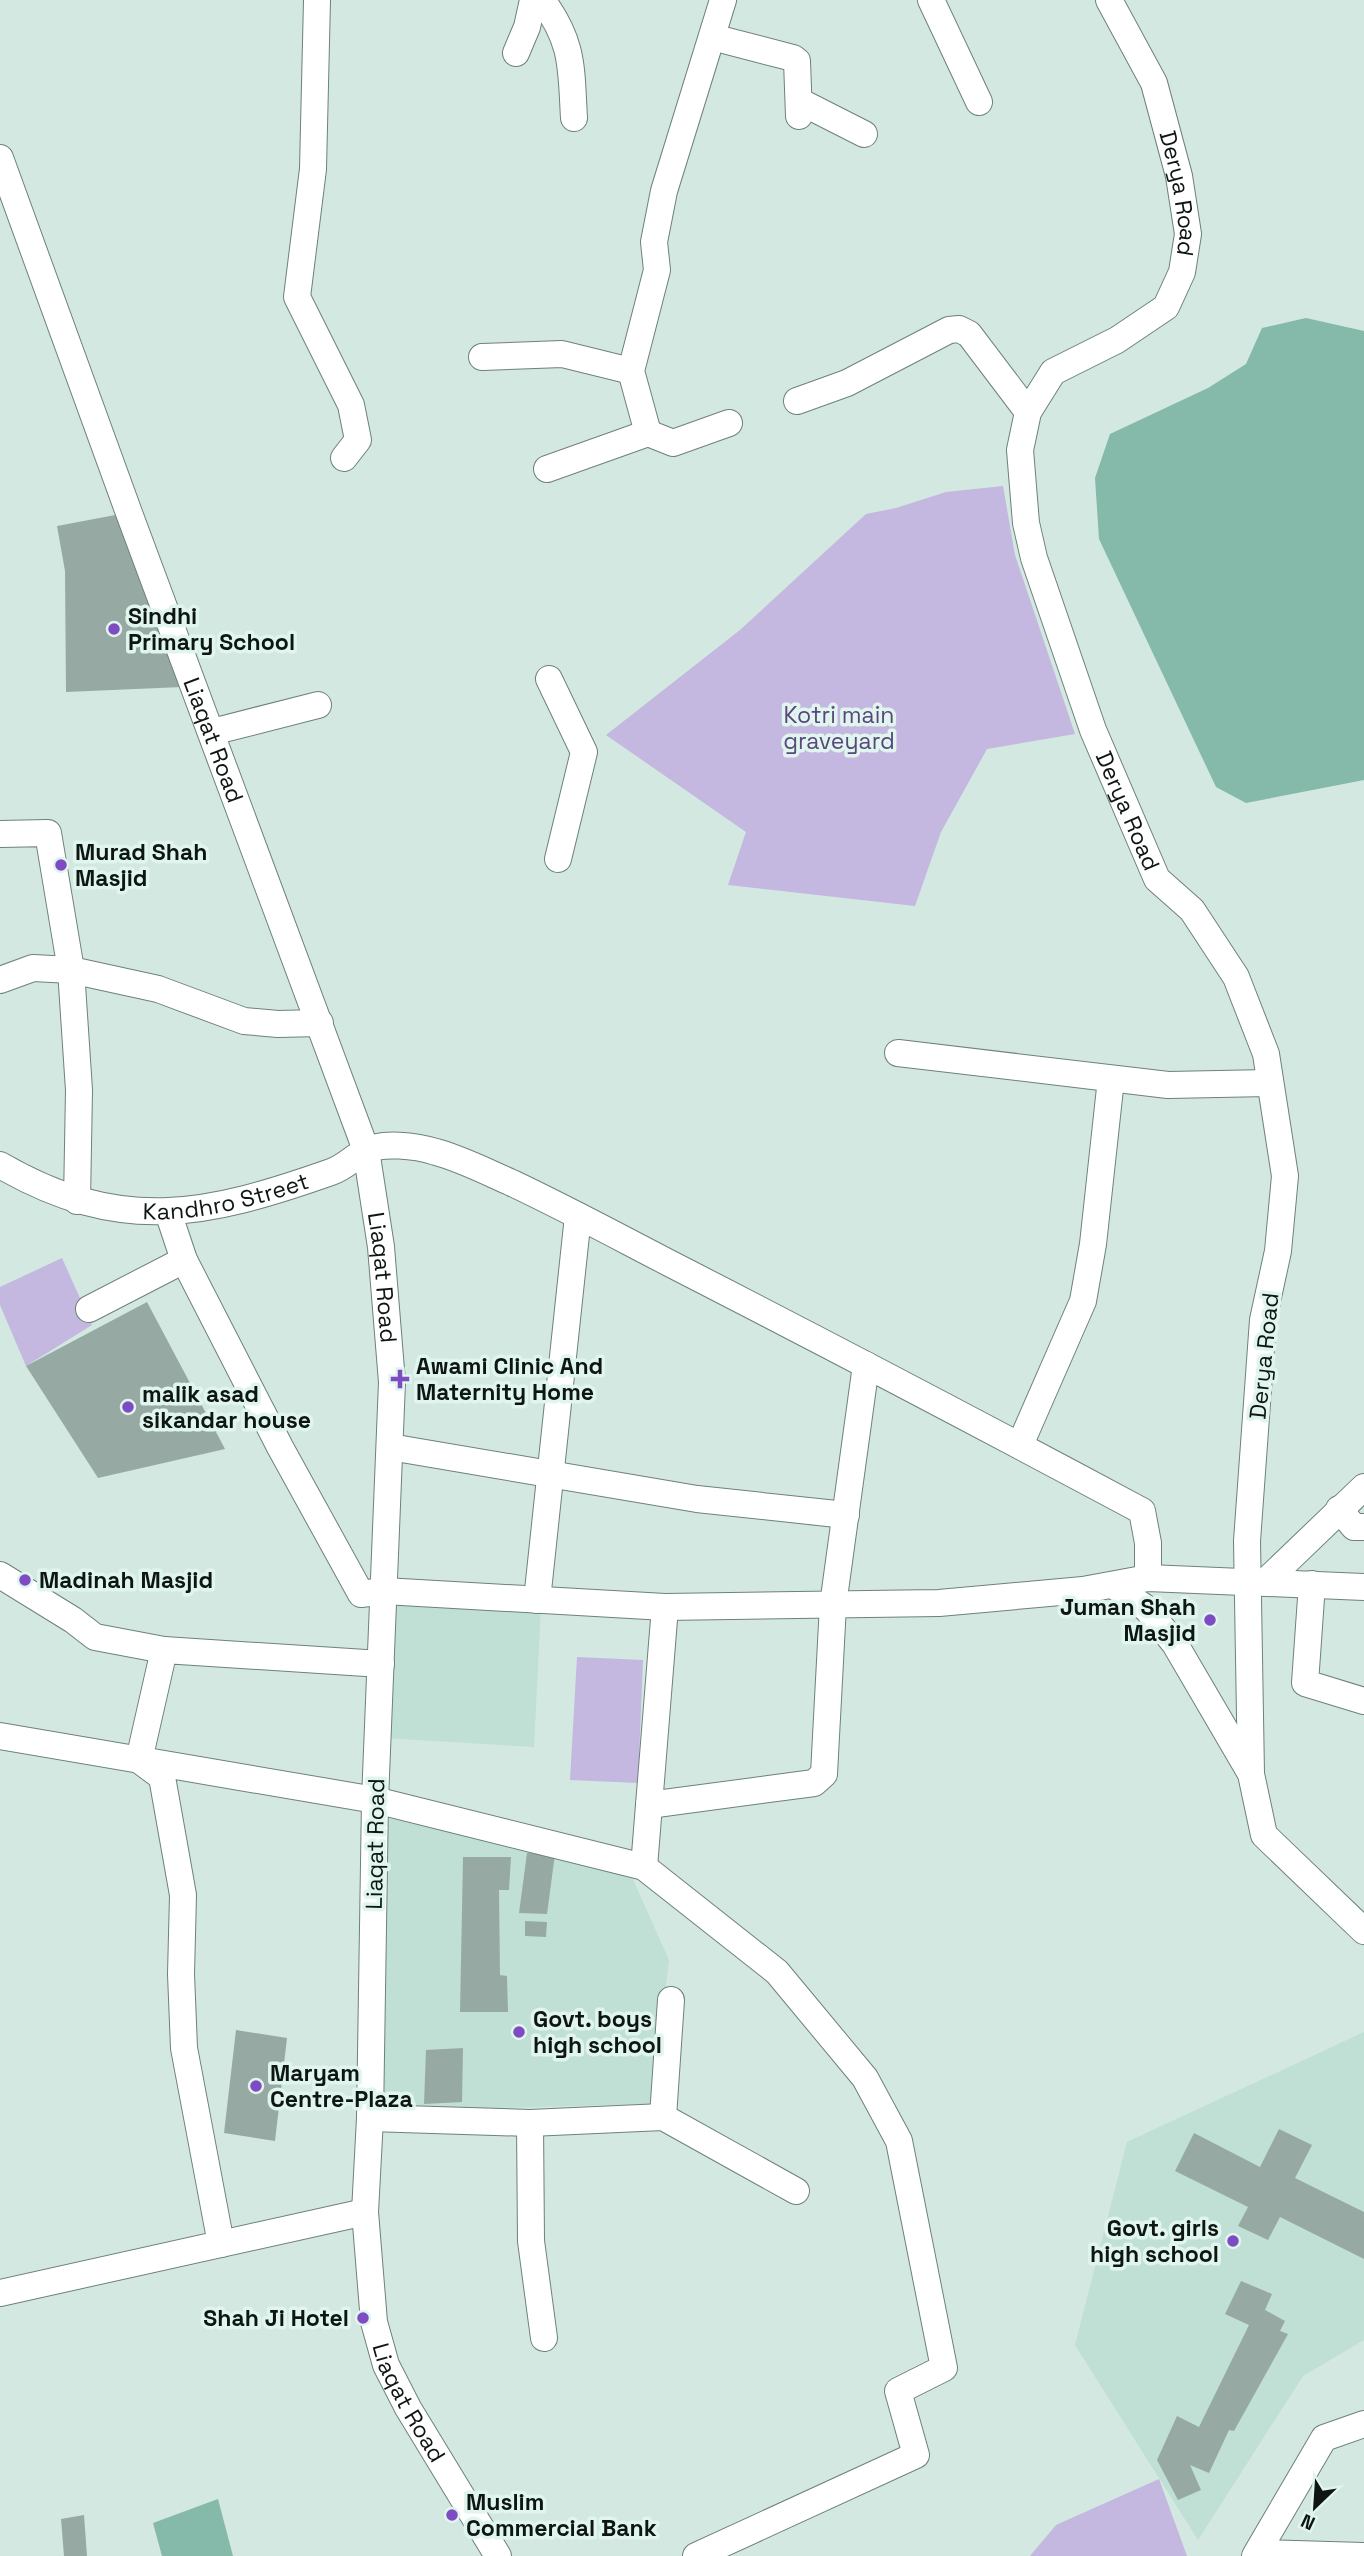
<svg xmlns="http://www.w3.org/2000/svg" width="1364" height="2556" font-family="'Space Grotesk',sans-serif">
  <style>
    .built { fill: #c0dfd5 }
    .green { fill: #c4b7e0 }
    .water { fill: #85b9a9 }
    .building { fill: #96aaa3 }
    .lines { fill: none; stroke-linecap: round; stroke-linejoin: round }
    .minor-casing { stroke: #6e817b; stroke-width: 28 }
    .minor { stroke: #fff; stroke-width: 26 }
    .poi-dot { fill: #7e4bc3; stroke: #dff5ee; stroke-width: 2.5 }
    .labels { text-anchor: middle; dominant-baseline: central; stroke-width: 7; stroke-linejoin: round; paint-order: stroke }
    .street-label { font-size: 23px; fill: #0e1613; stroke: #dff5ee }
    .poi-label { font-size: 23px; font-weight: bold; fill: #0e1613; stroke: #dff5ee; text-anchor: start }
    .park-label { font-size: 23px; fill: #5a467d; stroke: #dff5ee }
  </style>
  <rect width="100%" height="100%" fill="#d2e8e0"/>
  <g class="built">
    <path d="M389,1597L541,1606L534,1747L383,1738Z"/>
    <path d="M384,1817L631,1875L669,1960L651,2104L376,2111Z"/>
    <path d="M1364,2032V2340L1303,2376L1198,2540L1075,2345L1127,2142Z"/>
  </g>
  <g class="green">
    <path d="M1003,486L1015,555L1075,734L987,749L941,832L915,906L728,885L746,832L606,735L740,630L866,514L896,508L946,492Z"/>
    <path d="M62,1258L92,1325L26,1366L0,1305V1287Z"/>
    <path d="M577,1657L643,1660L638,1783L570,1780Z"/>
    <path d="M1159,2479L1187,2556H1030L1056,2525Z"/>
  </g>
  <g class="water">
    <path d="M1306,318L1364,331V780L1246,803L1216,787L1099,539L1095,478L1110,434L1208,388L1246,364L1262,328Z"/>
    <path d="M218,2499L233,2556H162L153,2523Z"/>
  </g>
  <g class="building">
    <path d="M126,513L182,687L66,692L65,571L57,526Z"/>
    <path d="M147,1302L225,1449L98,1478L26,1366Z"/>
    <path d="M527,1853L555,1854L547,1914L519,1913Z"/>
    <path d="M463,1857H511L509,1890H499L500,1975L507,1976L508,2012H460Z"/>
    <path d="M525,1921L547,1922L546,1937L525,1936Z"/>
    <path d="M236,2030L287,2038L275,2141L224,2133Z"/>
    <path d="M463,2048L462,2102L424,2104L426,2050Z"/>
    <path d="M1279,2129L1312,2145L1295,2178L1364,2212V2259L1280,2217L1268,2240L1238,2226L1248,2207L1175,2171L1194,2133L1260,2167Z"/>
    <path d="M1241,2281L1272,2294L1265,2310L1285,2321L1280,2331L1288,2334L1234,2431L1229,2430L1209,2473L1190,2465L1201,2490L1178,2500L1157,2460L1177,2416L1199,2427L1249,2325L1225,2314Z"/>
    <path d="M84,2515L87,2556H64L61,2519Z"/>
  </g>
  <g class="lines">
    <g class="minor-casing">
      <g id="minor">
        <path d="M317,0L313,169L297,297L351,405L358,440L344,458"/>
        <path d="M542,0C574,43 571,68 574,118"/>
        <path d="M931,0L979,102"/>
        <path id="s1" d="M1109,0L1154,83L1179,176L1188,234L1182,272L1166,307L1117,340L1053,372L1028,412L1020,450L1026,523L1034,558L1093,730L1157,879L1192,910L1236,977L1266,1054L1285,1176L1278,1251L1263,1320L1247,1541L1251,1774"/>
        <path d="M712,37L793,58L797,61L799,116"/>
        <path d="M516,53L527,27L533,0"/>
        <path d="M799,101L864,134"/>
        <path id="s2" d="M0,158L129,513L366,1150L381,1247L392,1382L375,1800L370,2118L365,2212L374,2322L386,2365L408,2408L498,2556"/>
        <path d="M482,357L562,354L631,371"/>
        <path d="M797,401L847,383L949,330L959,329L969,334L1028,412"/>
        <path d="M648,433L631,371L657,270L654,242L664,191L723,0"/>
        <path d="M547,469L648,433L673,443L729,423"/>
        <path d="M549,679L584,752L558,859"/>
        <path d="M212,732L318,705"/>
        <path d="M0,834L48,833L71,970L79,1090L77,1201"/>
        <path d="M0,980L33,968L71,970L158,989L244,1021L278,1024L320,1023"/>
        <path d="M898,1053L1168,1085L1269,1083"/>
        <path id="s3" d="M0,1165C121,1235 206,1216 331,1172C343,1168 352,1159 363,1152C381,1141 417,1146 436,1152C462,1159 487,1172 512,1183C565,1208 617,1236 669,1263C827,1344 985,1427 1142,1511L1148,1543V1578"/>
        <path d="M168,1212L184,1260L280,1447L361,1594L384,1591L665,1607L939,1603L1083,1590L1148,1578L1364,1587"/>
        <path d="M89,1309L184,1260"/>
        <path d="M1020,1445L1083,1301L1093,1244L1111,1079"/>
        <path d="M390,1447L697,1499L846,1515"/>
        <path d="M1339,1509L1354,1527H1364"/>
        <path d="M0,1575L73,1620L95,1637L164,1650"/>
        <path d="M1265,1582L1364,1487"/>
        <path d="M1312,1584L1305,1683L1364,1701"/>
        <path d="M1113,1585L1147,1609L1175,1644L1251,1774L1264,1835L1364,1931"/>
        <path d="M537,1600L578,1216"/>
        <path d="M0,1736L375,1800L644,1867L777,1972L865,2078L899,2141L944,2368L898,2391L916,2455L696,2556"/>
        <path d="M649,1805L814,1783L824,1774L833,1605L866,1365"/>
        <path d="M644,1867L665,1607"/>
        <path d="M663,2117L671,2000"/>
        <path d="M370,2118L530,2123L663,2117L796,2191"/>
        <path d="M530,2123L531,2241L544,2338"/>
        <path d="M221,2244L184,2048L181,1974L183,1895L162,1777L139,1760L164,1650L381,1664"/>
        <path d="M0,2293L365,2212"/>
        <path d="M1258,2553L1364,2556"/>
        <path d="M1255,2556L1324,2438L1364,2424"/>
      </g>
    </g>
    <use href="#minor" class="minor"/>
  </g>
  <g class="poi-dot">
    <circle cx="114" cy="629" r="7"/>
    <circle cx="61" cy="865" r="7"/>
    <path d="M396.5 1368.5h7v7h7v7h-7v7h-7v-7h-7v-7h7z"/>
    <circle cx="128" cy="1407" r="7"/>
    <circle cx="25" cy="1580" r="7"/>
    <circle cx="1210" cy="1620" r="7"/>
    <circle cx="519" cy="2032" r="7"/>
    <circle cx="256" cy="2086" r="7"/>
    <circle cx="1233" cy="2241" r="7"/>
    <circle cx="363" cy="2318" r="7"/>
    <circle cx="452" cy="2515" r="7"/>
  </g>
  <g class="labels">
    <g class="street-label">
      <text stroke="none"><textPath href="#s1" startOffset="208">Derya Road</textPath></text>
      <text stroke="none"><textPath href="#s2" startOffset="620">Liaqat Road</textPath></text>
      <text stroke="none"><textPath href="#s1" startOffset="922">Derya Road</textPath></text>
      <text stroke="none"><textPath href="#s3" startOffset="236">Kandhro Street</textPath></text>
      <text stroke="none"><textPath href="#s2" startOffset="1186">Liaqat Road</textPath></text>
      <text transform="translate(1264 1356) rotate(-84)">Derya Road</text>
      <text transform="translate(375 1844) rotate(-89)">Liaqat Road</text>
      <text stroke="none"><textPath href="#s2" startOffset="2320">Liaqat Road</textPath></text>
    </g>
    <g class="poi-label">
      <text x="128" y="616">Sindhi<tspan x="128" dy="26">Primary School</tspan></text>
      <text x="75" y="852">Murad Shah<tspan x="75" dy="26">Masjid</tspan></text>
      <text x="416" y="1366">Awami Clinic And<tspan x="416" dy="26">Maternity Home</tspan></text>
      <text x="142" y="1394">malik asad<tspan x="142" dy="26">sikandar house</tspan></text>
      <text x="39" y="1580">Madinah Masjid</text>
      <text x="1196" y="1607" text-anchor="end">Juman Shah<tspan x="1196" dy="26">Masjid</tspan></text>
      <text x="533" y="2019">Govt. boys<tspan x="533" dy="26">high school</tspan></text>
      <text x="270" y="2073">Maryam<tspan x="270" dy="26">Centre-Plaza</tspan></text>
      <text x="1219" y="2228" text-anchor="end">Govt. girls<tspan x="1219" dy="26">high school</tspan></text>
      <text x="349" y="2318" text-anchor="end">Shah Ji Hotel</text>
      <text x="466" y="2502">Muslim<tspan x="466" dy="26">Commercial Bank</tspan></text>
    </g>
    <g class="park-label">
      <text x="839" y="715">Kotri main<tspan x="839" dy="26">graveyard</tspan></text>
    </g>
  </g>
  <g transform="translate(1315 2507) rotate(205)" stroke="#dff5ee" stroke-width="5" paint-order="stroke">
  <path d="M0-5L12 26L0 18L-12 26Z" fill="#0e1613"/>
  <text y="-10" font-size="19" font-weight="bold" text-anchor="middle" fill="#0e1613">N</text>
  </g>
</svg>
